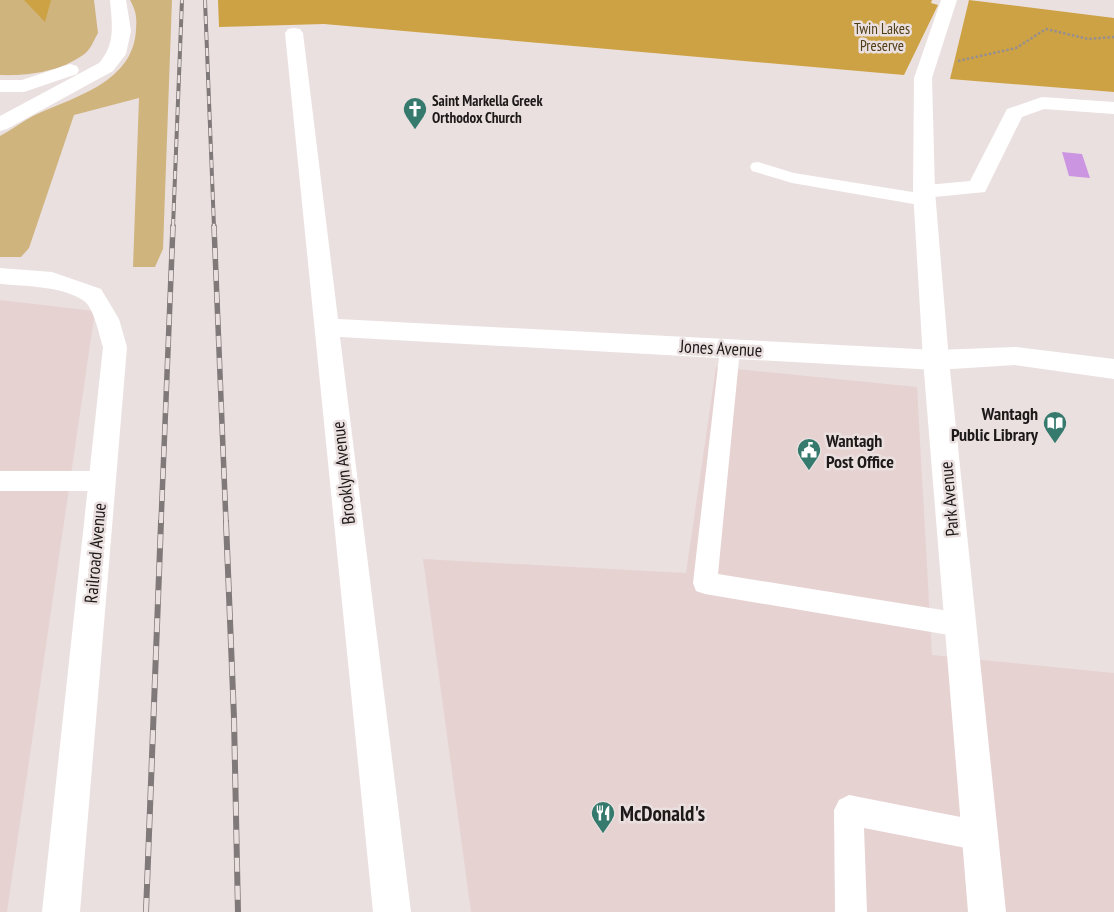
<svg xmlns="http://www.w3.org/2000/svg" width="1114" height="912" font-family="'PT Sans Narrow',sans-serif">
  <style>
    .built { fill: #e7d2d2 }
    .green { fill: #cfb47e }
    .forest { fill: #cda244 }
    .water { fill: #cb95e1 }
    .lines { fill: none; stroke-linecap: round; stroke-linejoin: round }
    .path { stroke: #978f8f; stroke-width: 2.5; stroke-dasharray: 2.5 2; stroke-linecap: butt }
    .lane { fill: #fff; fill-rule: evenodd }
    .street { fill: #fff; fill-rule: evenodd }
    .secondary { fill: #fff; fill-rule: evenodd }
    .highway { fill: #fff; fill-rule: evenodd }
    .rail-far2-casing { stroke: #807979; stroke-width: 4 }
    .rail-far1-casing { stroke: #807979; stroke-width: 5.5 }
    .rail-casing { stroke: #807979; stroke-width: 6 }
    .rail-far2 { stroke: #ebe0e0; stroke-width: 2.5; stroke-dasharray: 8; stroke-linecap: butt }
    .rail-far1 { stroke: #ebe0e0; stroke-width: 4; stroke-dasharray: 11; stroke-linecap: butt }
    .rail { stroke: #ebe0e0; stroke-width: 4.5; stroke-dasharray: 14; stroke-linecap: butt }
    .labels { text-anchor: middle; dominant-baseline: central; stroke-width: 5; stroke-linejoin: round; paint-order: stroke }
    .far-park-label { font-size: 15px; fill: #4f3d16; stroke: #ebe0e0 }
    .far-poi-label { font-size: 15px; font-weight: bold; fill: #1d1919; stroke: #ebe0e0; text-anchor: start }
    .street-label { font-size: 18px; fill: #1d1919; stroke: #ebe0e0 }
    .poi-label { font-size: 18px; font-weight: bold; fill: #1d1919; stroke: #ebe0e0; text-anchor: end }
    .near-poi-label { font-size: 21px; font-weight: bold; fill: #1d1919; stroke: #ebe0e0; text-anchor: start }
  </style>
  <rect width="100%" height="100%" fill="#ebe0e0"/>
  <g class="built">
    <path d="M0,300L95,311L7,912H0Z"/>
    <path d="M716,367L917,387L932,655L1114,673V912H471L423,559L686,573Z"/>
  </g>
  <g class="green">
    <path d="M0,0H94L98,33C94,40 90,51 83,55C59,72 28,76 0,75Z"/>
    <path d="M130,0H172L163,249L155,267H133L139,98L74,115L29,248L21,257H0V136C11,130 22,122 33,116C73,97 134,83 136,29C137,17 136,11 130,0Z"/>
  </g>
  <g class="forest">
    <path d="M25,0H51L45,22L24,0Z"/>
    <path d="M218,0H932L931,3L938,5L904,75L324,24L219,27Z"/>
    <path d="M969,0L1114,18V92L950,79Z"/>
  </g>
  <path class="water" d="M1062,152L1082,154L1090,178L1069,176Z"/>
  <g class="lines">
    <path class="path" d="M958,61L1016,48L1046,29L1088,39L1114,37"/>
    <g class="lane">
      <path d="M758,162L794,173L925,194L931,196L934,200L931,204L925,206L792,183L752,171L750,167L752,163Z"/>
      <path d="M730,341L737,344L740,349L718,574L961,613L970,616L974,625L970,634L961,637L705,594L696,591L693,583L720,349L723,344Z"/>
      <path d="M0,471H102L110,474L113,481L110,488L102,491H0Z"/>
      <path d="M849,795L981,821L992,825L996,836L992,847L981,851L864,828L867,912H835L834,810L839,800Z"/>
    </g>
    <g class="street">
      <path d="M294,28L300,29L303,33L338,319L936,350L1015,347L1114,359V379L1015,365L936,370L340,337L411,912H373L285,33L288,29Z"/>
      <path d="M1042,97L1114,102V114L1044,109L1022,117L985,192L924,198L916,196L913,191L916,186L970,181L1007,109Z"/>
      <path d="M0,268L52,272L101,289L119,319L127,347L80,912H42L103,347C99,335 94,308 84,301C63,286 24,286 0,284Z"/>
    </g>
    <path class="secondary" d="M941,0H957L932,78L935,191L949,360L1006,912H968L923,360L913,191L914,78Z"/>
    <g class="highway">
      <path d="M110,0H126L131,31L126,54L113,71L7,129L0,131V116L99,63C116,44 112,24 110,0Z"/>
      <path d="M70,64L77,66L79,70L77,74L24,92H0V80H22Z"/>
    </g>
    <g class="rail-far2-casing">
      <g id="rail-far2">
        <path d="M205,0L214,227"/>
        <path d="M173,227L182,0"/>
      </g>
    </g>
    <g class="rail-far1-casing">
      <g id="rail-far1">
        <path d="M214,226L226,523"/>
        <path d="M161,523L173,226"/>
      </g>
    </g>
    <g class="rail-casing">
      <g id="rail">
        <path d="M226,522L234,718L238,912"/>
        <path d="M146,912L161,522"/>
      </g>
    </g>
    <use href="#rail-far2" class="rail-far2"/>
    <use href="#rail-far1" class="rail-far1"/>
    <use href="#rail" class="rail"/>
  </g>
  <defs>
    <g id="church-pin" transform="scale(1.25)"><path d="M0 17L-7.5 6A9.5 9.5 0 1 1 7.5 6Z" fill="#367a6e" stroke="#ebe0e0"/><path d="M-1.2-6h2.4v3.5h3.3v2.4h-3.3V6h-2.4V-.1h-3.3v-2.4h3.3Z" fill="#fff"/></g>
    <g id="library-pin" transform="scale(1.25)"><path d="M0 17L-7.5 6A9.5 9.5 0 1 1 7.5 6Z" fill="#367a6e" stroke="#ebe0e0"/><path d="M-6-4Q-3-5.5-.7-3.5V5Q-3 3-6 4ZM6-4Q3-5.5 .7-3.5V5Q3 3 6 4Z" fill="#fff"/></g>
    <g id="civic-pin" transform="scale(1.25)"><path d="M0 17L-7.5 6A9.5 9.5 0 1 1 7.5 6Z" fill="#367a6e" stroke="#ebe0e0"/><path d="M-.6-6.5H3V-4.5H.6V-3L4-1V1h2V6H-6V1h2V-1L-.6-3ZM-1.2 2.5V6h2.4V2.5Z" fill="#fff"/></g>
    <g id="restaurant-pin" transform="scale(1.25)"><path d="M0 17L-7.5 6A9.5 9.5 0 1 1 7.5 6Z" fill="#367a6e" stroke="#ebe0e0"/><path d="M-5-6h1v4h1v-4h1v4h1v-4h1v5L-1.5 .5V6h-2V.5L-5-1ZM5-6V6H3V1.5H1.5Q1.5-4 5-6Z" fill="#fff"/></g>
  </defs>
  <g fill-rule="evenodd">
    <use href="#church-pin" x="415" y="109"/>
    <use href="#library-pin" x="1055" y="423"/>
    <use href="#civic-pin" x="809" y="450"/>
    <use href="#restaurant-pin" x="603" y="813"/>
  </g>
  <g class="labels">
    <g class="far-park-label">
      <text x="882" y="28">Twin Lakes<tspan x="882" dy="17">Preserve</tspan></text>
    </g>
    <g class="far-poi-label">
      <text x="432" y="100">Saint Markella Greek<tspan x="432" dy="17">Orthodox Church</tspan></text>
    </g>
    <g class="street-label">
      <text transform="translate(721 348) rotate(3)">Jones Avenue</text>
      <text transform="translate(343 473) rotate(-96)">Brooklyn Avenue</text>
      <text transform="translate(949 499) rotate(-95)">Park Avenue</text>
      <text transform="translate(95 553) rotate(-85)">Railroad Avenue</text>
    </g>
    <g class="poi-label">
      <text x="1038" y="413">Wantagh<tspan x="1038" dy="21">Public Library</tspan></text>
      <text x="826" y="440" text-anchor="start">Wantagh<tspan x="826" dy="21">Post Office</tspan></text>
    </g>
    <g class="near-poi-label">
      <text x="620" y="813">McDonald's</text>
    </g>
  </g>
</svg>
